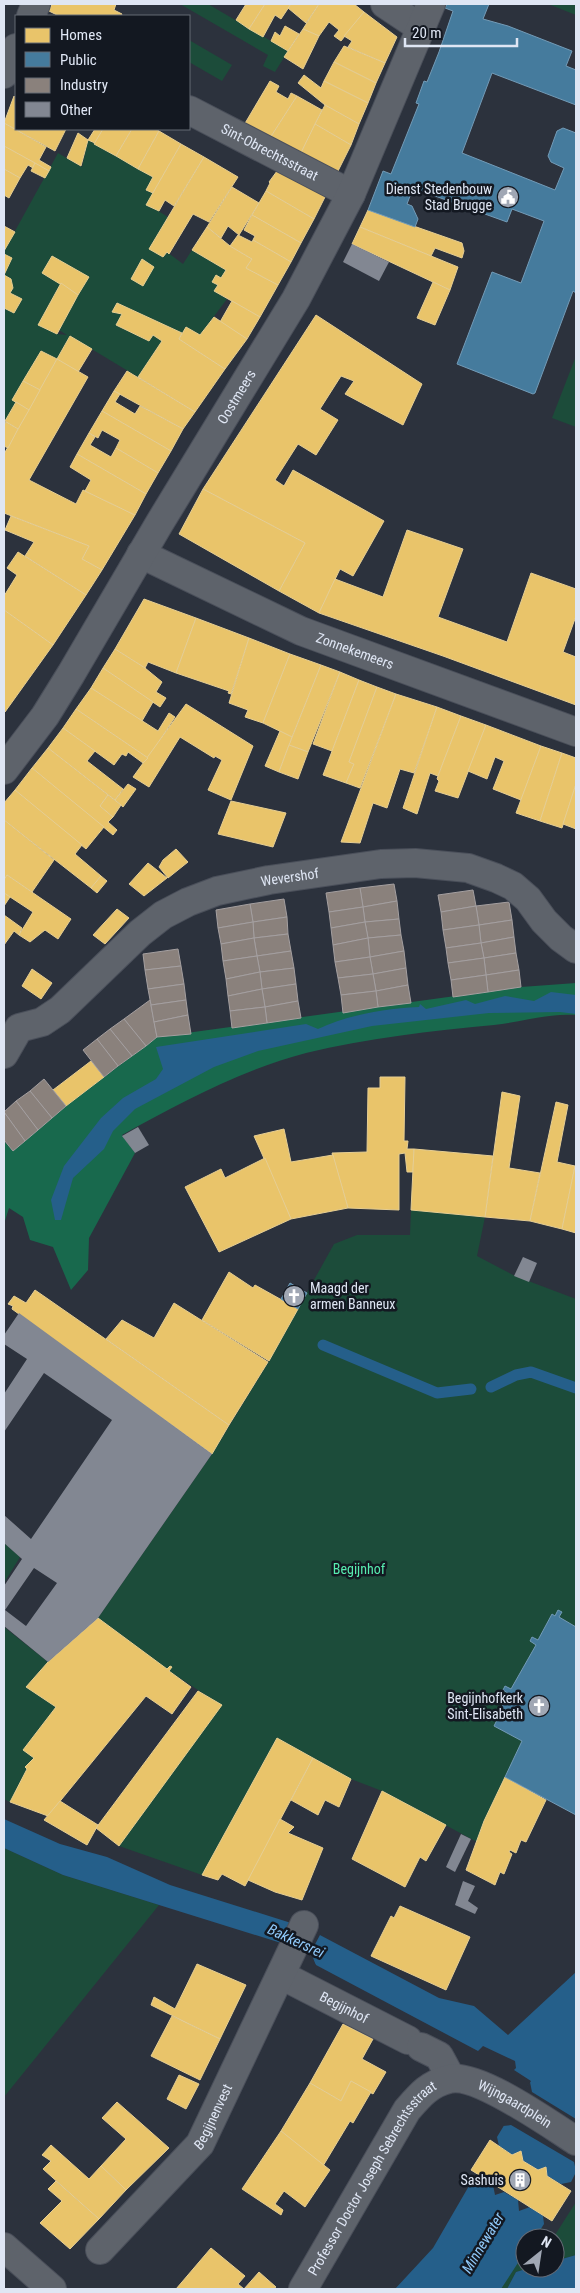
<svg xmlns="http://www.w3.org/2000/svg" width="580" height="2293" font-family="'Roboto Condensed',sans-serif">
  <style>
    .green { fill: #1c4c3a; fill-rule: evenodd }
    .forest { fill: #18694d }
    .water { fill: #255f8a }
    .pier { fill: #2c323d }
    .homes { fill: #e9c46a; stroke: #e6ce93 }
    .public { fill: #457b9d; stroke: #739bb7 }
    .industry { fill: #8a817c; stroke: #a49fa0 }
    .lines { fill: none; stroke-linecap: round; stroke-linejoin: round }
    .stream { stroke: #255f8a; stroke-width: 11 }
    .building { fill: #828792; fill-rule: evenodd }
    .minor-casing { stroke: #4a4f5a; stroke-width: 30 }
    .minor { stroke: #5e636b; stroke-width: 28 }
    .labels { text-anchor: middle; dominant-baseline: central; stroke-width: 5; stroke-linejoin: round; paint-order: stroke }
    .street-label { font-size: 14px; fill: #dfe6f4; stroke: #131821 }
    .poi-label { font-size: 14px; fill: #dfe6f4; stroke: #131821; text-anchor: end }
    .park-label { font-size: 14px; fill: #57edb0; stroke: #131821 }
    .water-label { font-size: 15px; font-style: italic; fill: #90cafb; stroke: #131821 }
  </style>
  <rect width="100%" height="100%" fill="#2c323d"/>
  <g class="green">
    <path d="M180,4H208L288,51L275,72L263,66L268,55Z"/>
    <path d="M548,4H576V15Z"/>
    <path d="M189,40L232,65L222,81L189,62Z"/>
    <path d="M88,140L153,177L146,190L153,193L147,204L168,217L149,249L163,257L167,252L183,264L192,250L226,270L221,278L216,276L212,282L218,285L214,291L227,299L200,335L186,327L182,333L117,303L112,311L122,314L116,325L149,341L153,335L162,341L138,377L70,336L57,359L41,351L12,400L16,402L4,423V308L14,313L22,299L10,293L13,288L11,280L4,275L12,258L4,254V251L58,153L82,167ZM61,283L78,295L59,330L67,335L57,334L38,325Z"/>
    <path d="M576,356V427L552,418Z"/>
    <path d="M411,1210L485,1217L477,1256L515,1276L576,1299V1627L559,1617L558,1611L555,1616L552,1614L538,1640L532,1637L530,1640L536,1645L511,1689L505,1686L503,1690L509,1694L495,1719L497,1720L494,1726L522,1741L484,1821L477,1842L382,1791L351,1779L277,1738L202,1875L119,1846L221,1705L169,1671L172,1667L170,1666L167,1669L98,1618L212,1454L269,1361L334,1244L357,1235H410Z"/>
    <path d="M4,1543L20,1557L4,1583Z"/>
    <path d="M4,1627L48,1662L26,1687L56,1707L24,1749L34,1758L26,1767L27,1769L10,1802L4,1799Z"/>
    <path d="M4,1848L63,1875L159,1905L4,2097Z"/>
    <path d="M576,2202V2255L555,2261V2238H535L541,2228L555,2235Z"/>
    <path d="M525,2252V2268H529L516,2272L507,2289L500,2288Z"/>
  </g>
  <path class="forest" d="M576,983V1015C548,1013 522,1022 494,1025C431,1031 367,1038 306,1053C241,1070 180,1103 122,1135L135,1153L89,1238L88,1270L71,1290L53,1247L30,1240L23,1217L9,1208L4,1224V1141L13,1151L66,1106L157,1037L521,987Z"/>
  <g class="water">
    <path d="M551,992L576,995V1014L560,1012L489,1013L372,1026L258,1051L214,1067L135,1109L113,1131L104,1149L73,1178L61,1220H55L51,1200L64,1166L101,1118L123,1098L156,1079L163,1069L156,1047L306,1024L318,1029C351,1014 383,1009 419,1007L420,1004L426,1009L466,1000L475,1004L505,996L534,1001Z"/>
    <path d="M4,1819L60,1844L107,1857L170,1885L288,1922L318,1934L439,1998L474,2006L508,2035L576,1972V2172L571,2182L561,2184L547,2176L546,2167L538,2170L523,2161L521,2151L512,2155L499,2146L497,2137L531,2081L514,2070L516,2068L515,2061L483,2046L478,2051L316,1965L310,1955L278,1942L63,1875L4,1848Z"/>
    <path d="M479,2176L493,2185L495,2195L504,2192L518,2200L519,2211L530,2207L543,2216L544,2224L535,2238H525V2252L501,2289H395L433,2248L473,2179Z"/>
    <path d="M576,2255V2289H503H507L516,2272L529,2268H555V2261Z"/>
  </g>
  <g class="pier">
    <path d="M290,1921L321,1933L311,1952L316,1966L309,1957L279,1945Z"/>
    <path d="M530,2082L532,2092L576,2119V2171L574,2162L511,2125L503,2126Z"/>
  </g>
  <g class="homes">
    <path d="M52,4H116L114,10L122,14L121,16H59L49,11Z"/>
    <path d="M246,4H265L249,29L236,20Z"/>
    <path d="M265,4H291L281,19L275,15L263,37L249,29Z"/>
    <path d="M291,4H319L306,23L288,8Z"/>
    <path d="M319,4H354L364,12L341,41L334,36L339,30L329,22L319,36L303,29Z"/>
    <path d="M364,12L397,37L385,63L348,47L352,41L344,36Z"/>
    <path d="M285,26L299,34L288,51L271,41L275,32L280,36Z"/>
    <path d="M303,29L319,36L303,69L284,57Z"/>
    <path d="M344,46L385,63L376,83L334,62Z"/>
    <path d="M334,62L376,83L368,103L324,81Z"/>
    <path d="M304,75L321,88L324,81L368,103L359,124L325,105L298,83Z"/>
    <path d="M270,81L279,86L276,92L288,99L291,93L297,96L270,138L244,125Z"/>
    <path d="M14,96L16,98V129H66L55,151L4,123Z"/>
    <path d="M297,96L322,110L300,155L270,138Z"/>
    <path d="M325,105L359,124L351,145L315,124Z"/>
    <path d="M4,123L46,147L39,160L51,167L49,171L4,146Z"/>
    <path d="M315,124L351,145L336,175L300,155Z"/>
    <path d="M95,129H103L95,143L88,140Z"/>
    <path d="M103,129H132L116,156L94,144Z"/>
    <path d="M132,129H155L159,131L138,169L116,156Z"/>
    <path d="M159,131L181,144L153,193L146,190L153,177L138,169Z"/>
    <path d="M78,133L88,140L81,166L67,158Z"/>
    <path d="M181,144L204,157L174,206L165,200L159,211L146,205Z"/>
    <path d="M4,146L35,163L33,168L28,165L20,178L4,169Z"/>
    <path d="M204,157L238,177L209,222L193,214L169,254L167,252L163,257L149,249Z"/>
    <path d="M35,163L49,171L45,178L31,171Z"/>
    <path d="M280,167L327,193L314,219L266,191L270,183L269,182Z"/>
    <path d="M4,169L20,178L9,198L4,195Z"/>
    <path d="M232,187L259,203L239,235L228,226L221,238L207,227Z"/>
    <path d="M266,191L314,219L301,243L252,215Z"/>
    <path d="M368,210L462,243L464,251L462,258L435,248L431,256L360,227Z"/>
    <path d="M252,215L301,243L291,262L253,240L255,236L244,230Z"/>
    <path d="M4,226L15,232L4,251Z"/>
    <path d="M207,227L230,246L252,259L246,268L278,285L260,317L214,291L218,285L212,282L216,275L221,278L226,270L192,250Z"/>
    <path d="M360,227L458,267L450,290L352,244Z"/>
    <path d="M238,235L252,242L253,240L291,262L278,285L246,268L252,259L230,246Z"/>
    <path d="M4,254L12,258L4,275Z"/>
    <path d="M52,256L89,277L78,295L42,273Z"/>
    <path d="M142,259L154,267L143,286L131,279Z"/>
    <path d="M4,275L11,279L13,288L10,293L22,299L14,313L4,308Z"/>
    <path d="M433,282L450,290L435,325L417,318Z"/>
    <path d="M61,283L78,295L57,334L38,325Z"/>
    <path d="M232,301L260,317L247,339L220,322Z"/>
    <path d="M117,303L182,333L179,339L225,369L195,412L138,377L162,341L153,335L149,341L116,325L122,314L112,312Z"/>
    <path d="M316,315L422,384L403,425L345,394L354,381L341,376L320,409L338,420L316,455L298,444L275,480L284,486L293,470L384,521L353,576L340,569L319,613L279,591L305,543L203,489Z"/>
    <path d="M214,317L247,339L225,369L179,339L186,327L200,335Z"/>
    <path d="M70,336L92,349L78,372L57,359Z"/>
    <path d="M41,351L57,359L40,390L23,381Z"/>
    <path d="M57,359L88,377L29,480L76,504L83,490L135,515L102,570L82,559L89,546L4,513V454Z"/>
    <path d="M127,371L195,412L183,429L114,391Z"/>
    <path d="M23,381L40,390L29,410L12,400Z"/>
    <path d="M114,391L120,394L115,402L135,414L140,406L183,429L171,451L102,411Z"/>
    <path d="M16,402L29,410L18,429L5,421Z"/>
    <path d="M102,411L171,451L158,473L116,448L120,440L102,430L98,438L89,433Z"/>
    <path d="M6,422L18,429L8,448L4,446V425Z"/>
    <path d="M89,433L95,437L90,445L111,457L116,448L158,473L146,494L77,454Z"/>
    <path d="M77,454L146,494L135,515L85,491L91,480L70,467Z"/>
    <path d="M203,489L305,543L279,591L179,534Z"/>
    <path d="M11,516L89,546L82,559L102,570L86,595L25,556L34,542L5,530Z"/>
    <path d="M407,530L463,549L438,617L507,642L531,573L576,589V616L563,652L576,657V705L443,656L319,613L335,579L383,597Z"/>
    <path d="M18,552L86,595L53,645L4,610V596L17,575L7,568Z"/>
    <path d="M144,599L196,618L176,673L148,662L145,668L115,649Z"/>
    <path d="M4,610L53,645L5,712L4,711Z"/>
    <path d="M196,618L249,638L231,694L228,693L229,691L176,673Z"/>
    <path d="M249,638L290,654L263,723L245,717L248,710L229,703Z"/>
    <path d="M115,649L145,668L162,682L156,692L166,698L160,707L103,668Z"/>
    <path d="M290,654L321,665L292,737L263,723Z"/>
    <path d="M321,665L340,672L308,752L289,745Z"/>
    <path d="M103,668L153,702L142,721L91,688Z"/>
    <path d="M340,672L359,680L332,751L313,744Z"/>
    <path d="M359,680L377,687L349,762L354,764L346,783L323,775Z"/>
    <path d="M377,687L396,694L360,788L346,783L354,764L349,762Z"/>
    <path d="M91,688L158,731L169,713L175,717L148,758L76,709Z"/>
    <path d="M396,694L437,707L414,773L400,769L387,808L373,803L360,843L341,842Z"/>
    <path d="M186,704L253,746L231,800L208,790L222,760L215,756L214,758L180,737L149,787L133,777Z"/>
    <path d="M437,707L461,716L438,776L430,773L417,814L403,808Z"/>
    <path d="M76,709L148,758L143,763L128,752L126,756L122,754L114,765L63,728Z"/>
    <path d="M461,716L486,725L458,798L435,791L439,781L437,779L438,776Z"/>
    <path d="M486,725L541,746L521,800L493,789L504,761L495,757L487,779L468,771Z"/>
    <path d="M63,728L95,751L87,761L123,789L115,800L48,748Z"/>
    <path d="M280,731L292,737L279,772L265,766Z"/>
    <path d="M289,745L308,752L298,779L279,772Z"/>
    <path d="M541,746L562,753L540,821L516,813Z"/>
    <path d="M48,748L108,795L100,806L113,817L108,822L117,830L113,835L32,768Z"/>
    <path d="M562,753L576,758V784L562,828L540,821Z"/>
    <path d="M32,768L104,827L86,849L15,790Z"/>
    <path d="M128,784L136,789L123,807L115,800Z"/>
    <path d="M576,784V829L563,824Z"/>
    <path d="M15,790L82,845L75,854L101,876L91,888L4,820V803Z"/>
    <path d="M108,795L121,805L113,817L100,806Z"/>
    <path d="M231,801L286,813L273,847L218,834Z"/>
    <path d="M4,820L54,860L32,892L7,875L4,880Z"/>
    <path d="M176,849L188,862L168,878L159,867L163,860Z"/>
    <path d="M148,863L167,878L144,896L129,884Z"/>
    <path d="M7,875L71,919L58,939L45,930L30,942L19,935L33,912L4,893V880Z"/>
    <path d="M101,876L107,881L97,893L91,888Z"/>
    <path d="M4,893L10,897L4,906Z"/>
    <path d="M117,909L129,918L105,944L93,935Z"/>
    <path d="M4,915L22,928L19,935L14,931L4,945Z"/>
    <path d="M32,969L52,983L41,999L22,986Z"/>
    <path d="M91,1061L104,1077L66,1106L53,1090Z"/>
    <path d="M380,1077H405L404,1141H408L407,1149H414L413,1172H407L405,1153L399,1154V1210L348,1208L332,1153L367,1152L368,1088H380Z"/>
    <path d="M502,1092L520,1096L509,1168L540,1173L530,1221L485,1217Z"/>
    <path d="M556,1102L568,1105L557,1162L575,1166L562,1229L530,1221Z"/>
    <path d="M284,1129L291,1162L333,1155L348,1208L291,1219L254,1136Z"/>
    <path d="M414,1149L493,1156L485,1217L411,1210Z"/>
    <path d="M265,1158L291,1219L219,1252L185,1187L221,1169L225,1178Z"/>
    <path d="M575,1166H576V1233L562,1229Z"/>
    <path d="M229,1272L253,1288L255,1285L298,1309L269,1361L202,1320Z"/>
    <path d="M35,1290L229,1425L212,1454L12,1309L13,1306L8,1304L14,1296L26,1303Z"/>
    <path d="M174,1303L268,1362L229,1425L106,1339L122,1320L154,1338Z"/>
    <path d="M98,1618L167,1669L170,1666L172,1667L169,1671L191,1687L172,1714L146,1696L48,1816L10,1802L27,1769L25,1767L34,1758L23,1750L56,1707L26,1687L48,1662Z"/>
    <path d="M198,1691L222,1705L119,1846L96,1828Z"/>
    <path d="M277,1738L313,1758L245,1886L222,1874L218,1880L202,1875Z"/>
    <path d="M313,1758L351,1779L339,1807L325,1800L318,1815L291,1800Z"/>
    <path d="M505,1777L546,1800L526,1842L521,1840L516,1853L510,1850L509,1852L512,1854L504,1874L500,1872L495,1885L466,1870L484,1821Z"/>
    <path d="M382,1791L446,1825L426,1861L420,1857L405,1887L352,1859Z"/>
    <path d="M60,1801L98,1825L87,1845L44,1820Z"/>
    <path d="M280,1819L294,1827L288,1833L323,1848L302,1900L275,1892L248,1880Z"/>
    <path d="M400,1906L470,1937L446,1990L371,1956L391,1916L394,1918Z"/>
    <path d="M197,1964L246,1985L220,2039L151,2005L154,1997L175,2009Z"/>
    <path d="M172,2016L220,2039L200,2080L151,2056Z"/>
    <path d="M343,2024L373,2039L362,2059L386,2072L373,2094L351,2081L341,2101L310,2083Z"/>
    <path d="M179,2075L199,2084L186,2109L167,2099Z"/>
    <path d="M351,2081L371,2092L353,2123L350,2121L323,2166L281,2131L310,2083L341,2101Z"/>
    <path d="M117,2102L169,2148L126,2190L101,2166L126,2139L102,2118Z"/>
    <path d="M281,2131L330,2170L305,2207L284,2191L275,2204L283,2210L281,2215L242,2189Z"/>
    <path d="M490,2140L512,2155L521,2151L523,2161L538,2170L546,2167L547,2176L571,2191L552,2221L471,2170Z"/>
    <path d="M51,2145L89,2179L101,2166L126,2190L99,2219L43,2169L51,2161L42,2155Z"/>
    <path d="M56,2181L99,2219L70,2249L40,2223L62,2201L48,2189Z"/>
    <path d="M211,2248L245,2276L238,2284L244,2289L259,2272L276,2287L273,2289H176Z"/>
  </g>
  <g class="public">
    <path d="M447,4H489L483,19L508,26L572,51L566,66L576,70V105L492,73L462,153L555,190L564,168L551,162L548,156L557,131L563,128L576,133V293L573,291L535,393L533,394L457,364L492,272L521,283L544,221L512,209L507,222L413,188L407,204L412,206L418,219L415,227L368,210L383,171L391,174L419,104L416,103L424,81L427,82L439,52L453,11L445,8Z"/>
    <path d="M290,1283L307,1293L298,1309L281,1299Z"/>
    <path d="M558,1610L562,1612L559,1617L576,1627V1815L505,1777L522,1741L494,1726L497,1720L495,1719L509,1694L503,1690L505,1686L511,1689L536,1645L530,1641L532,1637L538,1640L552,1614L555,1616Z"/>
  </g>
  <g class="industry">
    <path d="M394,884L397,901L363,907L360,888Z"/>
    <path d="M360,888L363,907L329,912L326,893Z"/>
    <path d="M473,890L476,906L441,912L438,895Z"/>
    <path d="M284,899L287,917L253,922L250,904Z"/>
    <path d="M397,901L399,919L365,922L363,907Z"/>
    <path d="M509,902L512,920L479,925L476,906Z"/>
    <path d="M250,904L253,922L218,928L216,910Z"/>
    <path d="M476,906L479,925L443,930L441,912Z"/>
    <path d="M363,907L365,922L331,928L329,912Z"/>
    <path d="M287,917L288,934L254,938L253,922Z"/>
    <path d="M399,919L401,935L368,938L365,922Z"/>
    <path d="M512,920L514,937L481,943L479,925Z"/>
    <path d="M253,922L254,938L221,944L218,928Z"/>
    <path d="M365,922L368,938L333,945L331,928Z"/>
    <path d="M479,925L481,943L446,948L443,930Z"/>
    <path d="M288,934L291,951L257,956L254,938Z"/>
    <path d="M401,935L404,951L370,957L368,938Z"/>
    <path d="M514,937L516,953L484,958L481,943Z"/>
    <path d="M254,938L257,956L223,961L221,944Z"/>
    <path d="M368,938L370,957L335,962L333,945Z"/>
    <path d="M481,943L484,958L448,963L446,948Z"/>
    <path d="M178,949L181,966L145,970L143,954Z"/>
    <path d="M291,951L294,968L260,972L257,956Z"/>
    <path d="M404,951L406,968L373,974L370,957Z"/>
    <path d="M516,953L519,970L486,975L484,958Z"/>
    <path d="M257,956L260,972L226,979L223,961Z"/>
    <path d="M370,957L373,974L338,978L335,962Z"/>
    <path d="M484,958L486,975L451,980L448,963Z"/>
    <path d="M181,966L184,984L148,989L145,970Z"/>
    <path d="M294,968L296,984L262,989L260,972Z"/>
    <path d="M406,968L408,985L376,991L373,974Z"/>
    <path d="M519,970L521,987L488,992L486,975Z"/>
    <path d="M260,972L262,989L228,996L226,979Z"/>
    <path d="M373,974L376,991L341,995L338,978Z"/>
    <path d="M486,975L488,992L453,997L451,980Z"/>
    <path d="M184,984L186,1000L151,1005L148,989Z"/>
    <path d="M296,984L298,1001L265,1007L262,989Z"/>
    <path d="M408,985L411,1003L378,1007L376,991Z"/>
    <path d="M262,989L265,1007L230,1011L228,996Z"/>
    <path d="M376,991L378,1007L343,1013L341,995Z"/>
    <path d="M150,1000L157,1037L146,1046L124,1019Z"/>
    <path d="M186,1000L188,1015L154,1022L151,1005Z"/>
    <path d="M298,1001L301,1018L267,1023L265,1007Z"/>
    <path d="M265,1007L267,1023L232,1028L230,1011Z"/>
    <path d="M188,1015L191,1034L157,1037L154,1022Z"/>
    <path d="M124,1019L146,1046L132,1056L110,1029Z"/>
    <path d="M110,1029L132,1056L118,1066L97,1039Z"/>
    <path d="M97,1039L118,1066L104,1077L83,1050Z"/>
    <path d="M44,1079L66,1106L52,1118L30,1091Z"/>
    <path d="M30,1091L52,1118L38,1130L16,1101Z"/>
    <path d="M16,1101L38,1130L25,1141L4,1112Z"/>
    <path d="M4,1112L25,1141L13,1151L4,1140Z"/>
  </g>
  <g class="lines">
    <g class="stream">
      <path d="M323,1345L437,1393L471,1389"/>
      <path d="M491,1387L516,1375L531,1372L576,1388"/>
    </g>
  </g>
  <g class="building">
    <path d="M352,244L389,262L379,281L343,262Z"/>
    <path d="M138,1127L149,1145L135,1153L122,1136Z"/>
    <path d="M523,1257L537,1263L529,1282L514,1276Z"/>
    <path d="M19,1313L212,1454L98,1618L48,1662L4,1626V1586L22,1559L4,1543V1515L31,1539L112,1420L44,1373L4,1432V1394L27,1359L4,1344V1335ZM34,1568L57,1583L26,1626L5,1610Z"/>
    <path d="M461,1834L471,1839L455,1872L446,1867Z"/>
    <path d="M463,1881L475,1886L468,1901L478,1908L475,1914L455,1905Z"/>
  </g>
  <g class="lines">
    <g class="minor-casing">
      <g id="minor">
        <path d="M385,4L421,28"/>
        <path d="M31,16L36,4"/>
        <path d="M4,74L16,48"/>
        <path id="s1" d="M189,110L351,194"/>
        <path id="s2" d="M141,554L301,631L576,732"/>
        <path id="s3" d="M4,770L45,716L71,674L159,524L296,299L351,194L431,4"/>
        <path id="s4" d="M4,1054L19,1028L42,1022L60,1010L140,933L163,915L188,902L217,891L269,880L381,864L415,863L468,868L496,878L513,886L528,899L544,921L561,938L576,949"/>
        <path id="s5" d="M281,1975L408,2040"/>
        <path d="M421,2047L439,2056L451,2078"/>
        <path d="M4,2247L52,2289"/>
        <path id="s6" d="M100,2250L200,2144L304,1925"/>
        <path id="s7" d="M303,2289L407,2110C420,2095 429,2084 449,2079C477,2072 551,2125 576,2141"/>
      </g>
    </g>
    <use href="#minor" class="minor"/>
  </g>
  <defs>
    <g id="civic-disc" transform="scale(1.125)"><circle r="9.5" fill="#a0a7b4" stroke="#131821"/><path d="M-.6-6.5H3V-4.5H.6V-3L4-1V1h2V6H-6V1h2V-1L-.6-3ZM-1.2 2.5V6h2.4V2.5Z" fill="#fff"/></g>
    <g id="church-disc" transform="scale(1.125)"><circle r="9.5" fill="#a0a7b4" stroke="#131821"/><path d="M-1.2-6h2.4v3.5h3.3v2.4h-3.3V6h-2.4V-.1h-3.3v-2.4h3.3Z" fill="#fff"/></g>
    <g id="building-disc" transform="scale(1.125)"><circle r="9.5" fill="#a0a7b4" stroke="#131821"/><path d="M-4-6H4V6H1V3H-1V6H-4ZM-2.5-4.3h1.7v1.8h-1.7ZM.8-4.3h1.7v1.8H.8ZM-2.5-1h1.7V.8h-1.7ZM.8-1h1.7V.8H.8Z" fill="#fff"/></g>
  </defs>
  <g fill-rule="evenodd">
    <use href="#civic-disc" x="508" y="197"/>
    <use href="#church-disc" x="294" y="1296"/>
    <use href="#church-disc" x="539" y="1706"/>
    <use href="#building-disc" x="520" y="2180"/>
  </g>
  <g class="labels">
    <g class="street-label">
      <text stroke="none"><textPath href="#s1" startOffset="91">Sint-Obrechtsstraat</textPath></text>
      <text stroke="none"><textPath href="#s3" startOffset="440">Oostmeers</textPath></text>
      <text stroke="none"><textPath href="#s2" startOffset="235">Zonnekemeers</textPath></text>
      <text stroke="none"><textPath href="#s4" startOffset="349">Wevershof</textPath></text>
      <text stroke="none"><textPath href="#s5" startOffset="71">Begijnhof</textPath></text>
      <text stroke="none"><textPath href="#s7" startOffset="332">Wijngaardplein</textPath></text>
      <text stroke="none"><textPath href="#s6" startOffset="176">Begijnenvest</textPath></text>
      <text stroke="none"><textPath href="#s7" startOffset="131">Professor Doctor Joseph Sebrechtsstraat</textPath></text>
    </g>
    <g class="poi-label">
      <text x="492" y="189">Dienst Stedenbouw<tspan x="492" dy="16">Stad Brugge</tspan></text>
      <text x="310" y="1288" text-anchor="start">Maagd der<tspan x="310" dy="16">armen Banneux</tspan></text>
      <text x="523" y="1698">Begijnhofkerk<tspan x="523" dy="16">Sint-Elisabeth</tspan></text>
      <text x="504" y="2180">Sashuis</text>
    </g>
    <g class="park-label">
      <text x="359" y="1569">Begijnhof</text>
    </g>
    <g class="water-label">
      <text transform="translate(296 1941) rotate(25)">Bakkersrei</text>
      <text transform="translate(483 2243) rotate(-59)">Minnewater</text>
    </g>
  </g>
  <rect width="580" height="2293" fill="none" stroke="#dfe6f4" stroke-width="10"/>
  <rect x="15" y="15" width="175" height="115" fill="#131821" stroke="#656a75"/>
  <rect x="25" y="28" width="25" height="15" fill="#e9c46a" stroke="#656a75"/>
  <text x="60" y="40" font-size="15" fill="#dfe6f4">Homes</text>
  <rect x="25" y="52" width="25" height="15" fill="#457b9d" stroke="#656a75"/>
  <text x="60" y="65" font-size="15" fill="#dfe6f4">Public</text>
  <rect x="25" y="78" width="25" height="15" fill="#8a817c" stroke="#656a75"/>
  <text x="60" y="90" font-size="15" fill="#dfe6f4">Industry</text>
  <rect x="25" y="102" width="25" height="15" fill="#828792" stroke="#656a75"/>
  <text x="60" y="115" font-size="15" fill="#dfe6f4">Other</text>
  <g transform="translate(540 2253) rotate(30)"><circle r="24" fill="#131821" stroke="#656a75"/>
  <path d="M0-4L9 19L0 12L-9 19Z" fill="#a0a7b4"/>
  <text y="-8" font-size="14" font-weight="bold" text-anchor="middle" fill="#dfe6f4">N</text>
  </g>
  <path d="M405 38v8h112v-8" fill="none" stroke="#dfe6f4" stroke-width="2.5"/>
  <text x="412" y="38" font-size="15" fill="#dfe6f4" stroke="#131821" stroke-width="4" paint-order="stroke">20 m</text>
</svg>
